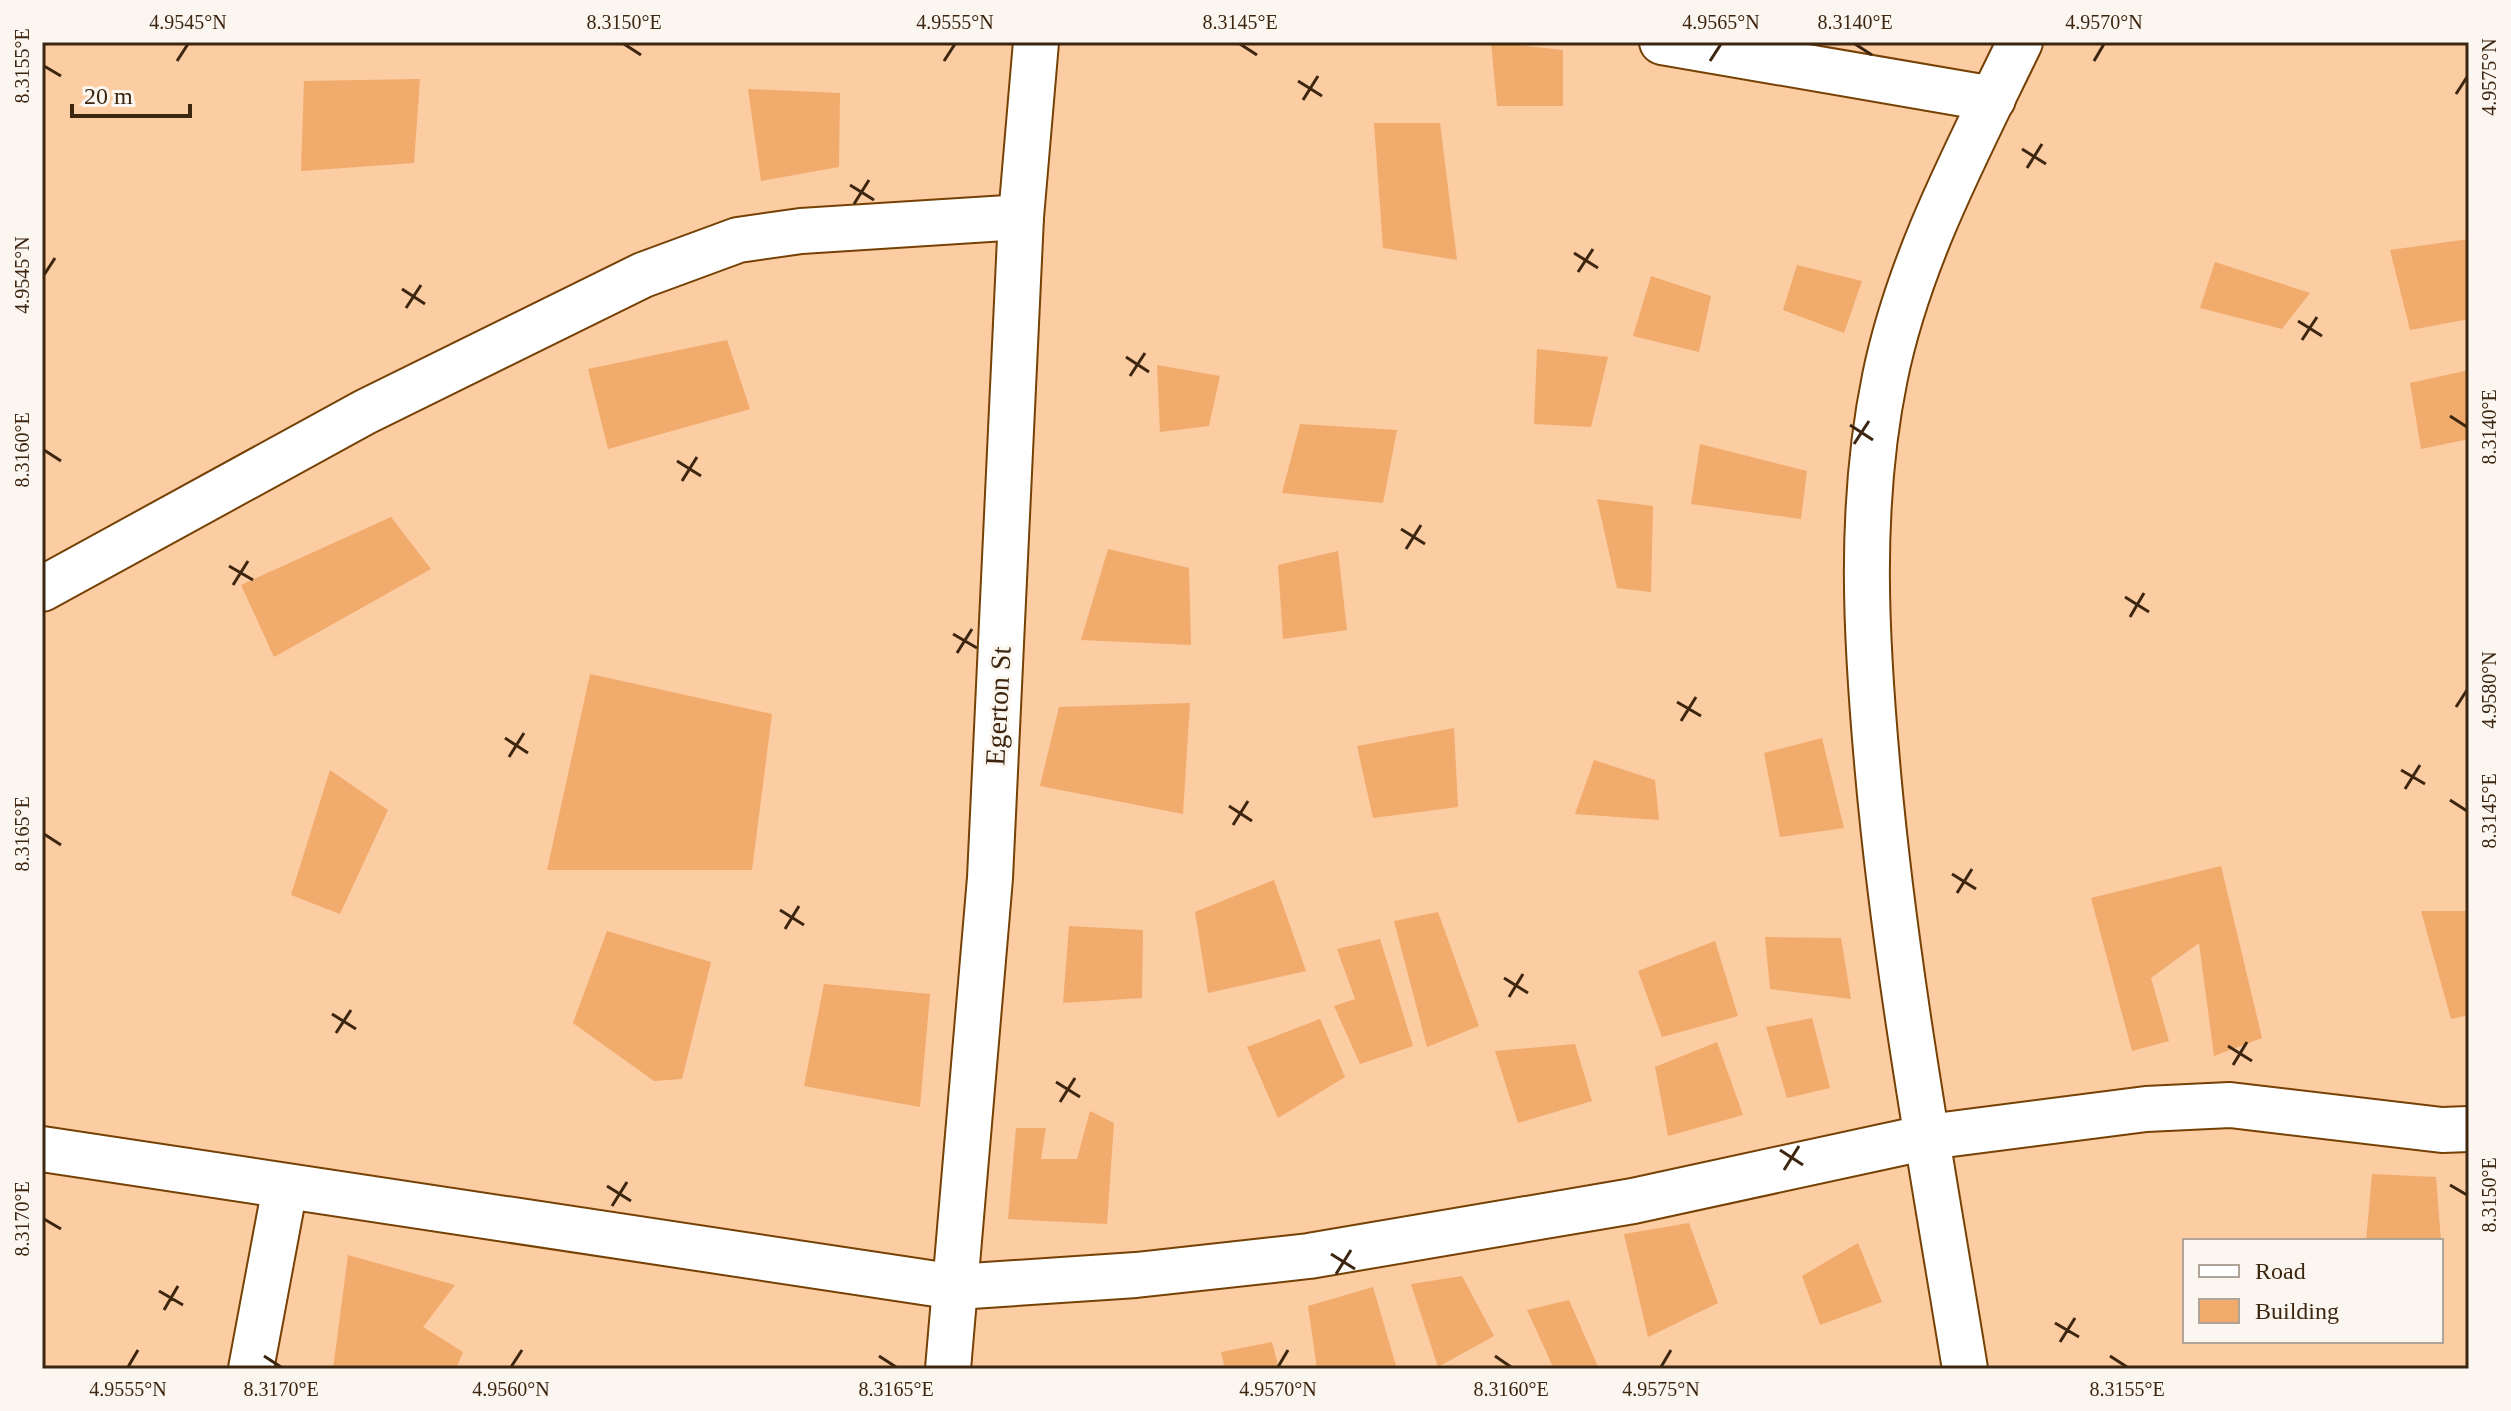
<svg xmlns="http://www.w3.org/2000/svg" width="2511" height="1411" font-family="'Times New Roman',serif">
  <style>
    .building { fill: #f1ab6c }
    .lines { fill: none; stroke-linecap: round; stroke-linejoin: round }
    .minor-casing { stroke: #754104; stroke-width: 48 }
    .minor { stroke: #fff; stroke-width: 44 }
    .ticks { fill: none; stroke: #3d2610; stroke-width: 3 }
    .labels { text-anchor: middle; dominant-baseline: central; stroke-width: 6; stroke-linejoin: round; paint-order: stroke }
    .street-label { font-size: 28px; fill: #3d2610; stroke: #fcf6f1 }
    .neatline { fill: none; stroke: #3d2610; stroke-width: 3 }
    .ticks-label { font-size: 20px; text-anchor: middle; fill: #3d2610 }
  </style>
  <rect width="100%" height="100%" fill="#fccca2"/>
  <g class="building">
    <path d="M1491,42L1563,50V106H1497Z"/>
    <path d="M420,79L414,163L301,171L304,81Z"/>
    <path d="M748,89L840,93L839,167L761,181Z"/>
    <path d="M1374,123H1440L1457,260L1383,248Z"/>
    <path d="M2469,239V319L2410,330L2390,250Z"/>
    <path d="M2215,262L2310,293L2282,329L2200,308Z"/>
    <path d="M1797,265L1862,281L1844,333L1783,310Z"/>
    <path d="M1651,276L1711,296L1699,352L1633,336Z"/>
    <path d="M727,340L750,409L608,449L588,369Z"/>
    <path d="M1537,349L1608,357L1591,427L1534,424Z"/>
    <path d="M1157,365L1220,376L1209,426L1160,432Z"/>
    <path d="M2469,370V439L2421,449L2410,383Z"/>
    <path d="M1300,424L1397,430L1383,503L1282,493Z"/>
    <path d="M1700,444L1807,471L1801,519L1691,504Z"/>
    <path d="M1597,499L1653,506L1651,592L1617,588Z"/>
    <path d="M391,517L431,569L274,657L241,585Z"/>
    <path d="M1108,549L1189,568L1191,645L1081,640Z"/>
    <path d="M1338,551L1347,630L1283,639L1278,565Z"/>
    <path d="M590,674L772,714L752,870H547Z"/>
    <path d="M1190,703L1183,814L1040,786L1059,707Z"/>
    <path d="M1454,728L1458,807L1373,818L1357,746Z"/>
    <path d="M1822,738L1844,828L1780,837L1764,753Z"/>
    <path d="M1594,760L1655,780L1659,820L1575,814Z"/>
    <path d="M330,770L388,810L340,914L291,895Z"/>
    <path d="M2221,866L2262,1038L2214,1056L2199,943L2151,978L2169,1041L2132,1051L2091,898Z"/>
    <path d="M1274,880L1306,971L1208,993L1195,912Z"/>
    <path d="M2421,911H2469V1015L2451,1019Z"/>
    <path d="M1438,912L1479,1026L1427,1047L1394,921Z"/>
    <path d="M1069,926L1143,930L1142,998L1063,1003Z"/>
    <path d="M607,931L711,962L682,1079L654,1081L573,1023Z"/>
    <path d="M1765,937L1841,938L1851,999L1770,989Z"/>
    <path d="M1380,939L1413,1046L1360,1064L1334,1006L1355,999L1337,949Z"/>
    <path d="M1715,941L1738,1016L1662,1037L1638,971Z"/>
    <path d="M824,984L930,994L920,1107L804,1086Z"/>
    <path d="M1812,1018L1830,1088L1787,1098L1766,1027Z"/>
    <path d="M1320,1019L1345,1077L1278,1118L1247,1047Z"/>
    <path d="M1717,1042L1743,1115L1668,1136L1655,1067Z"/>
    <path d="M1575,1044L1592,1101L1518,1123L1495,1051Z"/>
    <path d="M1090,1111L1114,1123L1107,1224L1008,1219L1016,1128H1046L1041,1159H1077Z"/>
    <path d="M2372,1174L2436,1177L2441,1241H2366Z"/>
    <path d="M1689,1223L1718,1303L1648,1337L1624,1234Z"/>
    <path d="M1858,1243L1882,1302L1820,1325L1802,1276Z"/>
    <path d="M348,1255L455,1285L423,1327L463,1352L456,1369H333Z"/>
    <path d="M1462,1276L1494,1336L1438,1367L1411,1284Z"/>
    <path d="M1373,1287L1397,1369H1317L1308,1306Z"/>
    <path d="M1569,1300L1599,1369H1554L1527,1310Z"/>
    <path d="M1272,1342L1279,1369H1225L1221,1352Z"/>
  </g>
  <g class="lines">
    <g class="minor-casing">
      <g id="minor">
        <path d="M1662,42L1993,99"/>
        <path d="M42,589L365,412L643,275L738,240L801,231L1021,217"/>
        <path d="M42,1149L956,1287L1136,1275L1309,1256L1633,1201L1928,1137L2146,1109L2230,1105L2442,1130L2469,1129"/>
        <path d="M251,1369L285,1187"/>
        <path d="M948,1369L990,878L1021,217L1036,42"/>
        <path d="M1965,1369C1933,1171 1896,973 1878,773C1866,641 1858,508 1885,377C1909,259 1968,150 2020,42"/>
      </g>
    </g>
    <use href="#minor" class="minor"/>
  </g>
  <path class="ticks" d="M624,44L641,55M1240,44L1257,55M1855,44L1872,55M177,61L188,44M944,61L955,44M1710,61L1721,44M2094,61L2104,44M44,66L61,76M1298,81L1322,96M2456,94L2467,77M1303,100L1318,76M2022,149L2046,164M2027,168L2042,144M850,185L874,200M854,204L869,180M1574,253L1598,268M1578,272L1593,249M44,275L55,258M402,289L425,304M406,308L421,285M2298,321L2322,336M2302,340L2317,317M1126,357L1149,372M1130,376L1145,353M2450,416L2467,427M1850,425L1873,440M1854,444L1869,421M44,450L61,461M677,461L701,476M682,481L697,457M1401,529L1425,544M1406,549L1421,525M229,566L253,580M233,585L248,561M2125,597L2149,612M2130,617L2144,593M953,634L977,648M957,653L972,629M1677,702L1701,716M2456,707L2467,690M1681,721L1696,697M505,738L528,753M509,757L524,733M2401,770L2425,784M2405,789L2420,765M2450,800L2467,811M1229,806L1252,821M1233,825L1248,801M44,834L61,845M1952,874L1976,889M1957,893L1972,869M780,910L804,925M785,929L799,906M1504,978L1528,993M1509,997L1523,974M332,1014L356,1029M336,1033L351,1010M2228,1046L2252,1061M2233,1065L2247,1042M1056,1082L1080,1097M1060,1102L1075,1078M1780,1150L1803,1165M1784,1170L1799,1146M2450,1185L2467,1195M607,1186L631,1201M612,1206L627,1182M44,1219L61,1229M1331,1254L1355,1269M1336,1274L1351,1250M159,1291L183,1305M164,1310L178,1286M2055,1323L2079,1337M2060,1342L2075,1318M264,1356L281,1367M879,1356L896,1367M1495,1356L1511,1367M2110,1356L2127,1367M128,1367L138,1350M511,1367L522,1350M1278,1367L1288,1350M1661,1367L1671,1350"/>
  <g class="labels">
    <g class="street-label">
      <text transform="translate(998 706) rotate(-87)">Egerton St</text>
    </g>
  </g>
  <rect width="2511" height="1411" fill="none" stroke="#fcf6f1" stroke-width="88"/>
  <rect x="2183" y="1239" width="260" height="104" fill="#fcf6f1" stroke="#b0a397" stroke-width="2"/>
  <rect x="2199" y="1265" width="40" height="12" fill="#ffffff" stroke="#b0a397" stroke-width="2"/>
  <text x="2255" y="1279" font-size="24" fill="#3d2610">Road</text>
  <rect x="2199" y="1299" width="40" height="24" fill="#f1ab6c" stroke="#b0a397" stroke-width="2"/>
  <text x="2255" y="1319" font-size="24" fill="#3d2610">Building</text>
  <path d="M72 104v12h118v-12" fill="none" stroke="#3d2610" stroke-width="4"/>
  <text x="84" y="104" font-size="24" fill="#3d2610" stroke="#fcf6f1" stroke-width="6" paint-order="stroke">20 m</text>
  <rect x="44" y="44" width="2423" height="1323" class="neatline"/>
  <g class="ticks-label">
    <text x="188" y="29">4.9545°N</text>
    <text x="624" y="29">8.3150°E</text>
    <text x="955" y="29">4.9555°N</text>
    <text x="1240" y="29">8.3145°E</text>
    <text x="1721" y="29">4.9565°N</text>
    <text x="1855" y="29">8.3140°E</text>
    <text x="2104" y="29">4.9570°N</text>
    <text transform="translate(22 66) rotate(-90)" y="7">8.3155°E</text>
    <text transform="translate(2489 77) rotate(-90)" y="7">4.9575°N</text>
    <text transform="translate(22 275) rotate(-90)" y="7">4.9545°N</text>
    <text transform="translate(2489 427) rotate(-90)" y="7">8.3140°E</text>
    <text transform="translate(22 450) rotate(-90)" y="7">8.3160°E</text>
    <text transform="translate(2489 690) rotate(-90)" y="7">4.9580°N</text>
    <text transform="translate(2489 811) rotate(-90)" y="7">8.3145°E</text>
    <text transform="translate(22 834) rotate(-90)" y="7">8.3165°E</text>
    <text transform="translate(2489 1195) rotate(-90)" y="7">8.3150°E</text>
    <text transform="translate(22 1219) rotate(-90)" y="7">8.3170°E</text>
    <text x="128" y="1396">4.9555°N</text>
    <text x="281" y="1396">8.3170°E</text>
    <text x="511" y="1396">4.9560°N</text>
    <text x="896" y="1396">8.3165°E</text>
    <text x="1278" y="1396">4.9570°N</text>
    <text x="1511" y="1396">8.3160°E</text>
    <text x="1661" y="1396">4.9575°N</text>
    <text x="2127" y="1396">8.3155°E</text>
  </g>
</svg>
